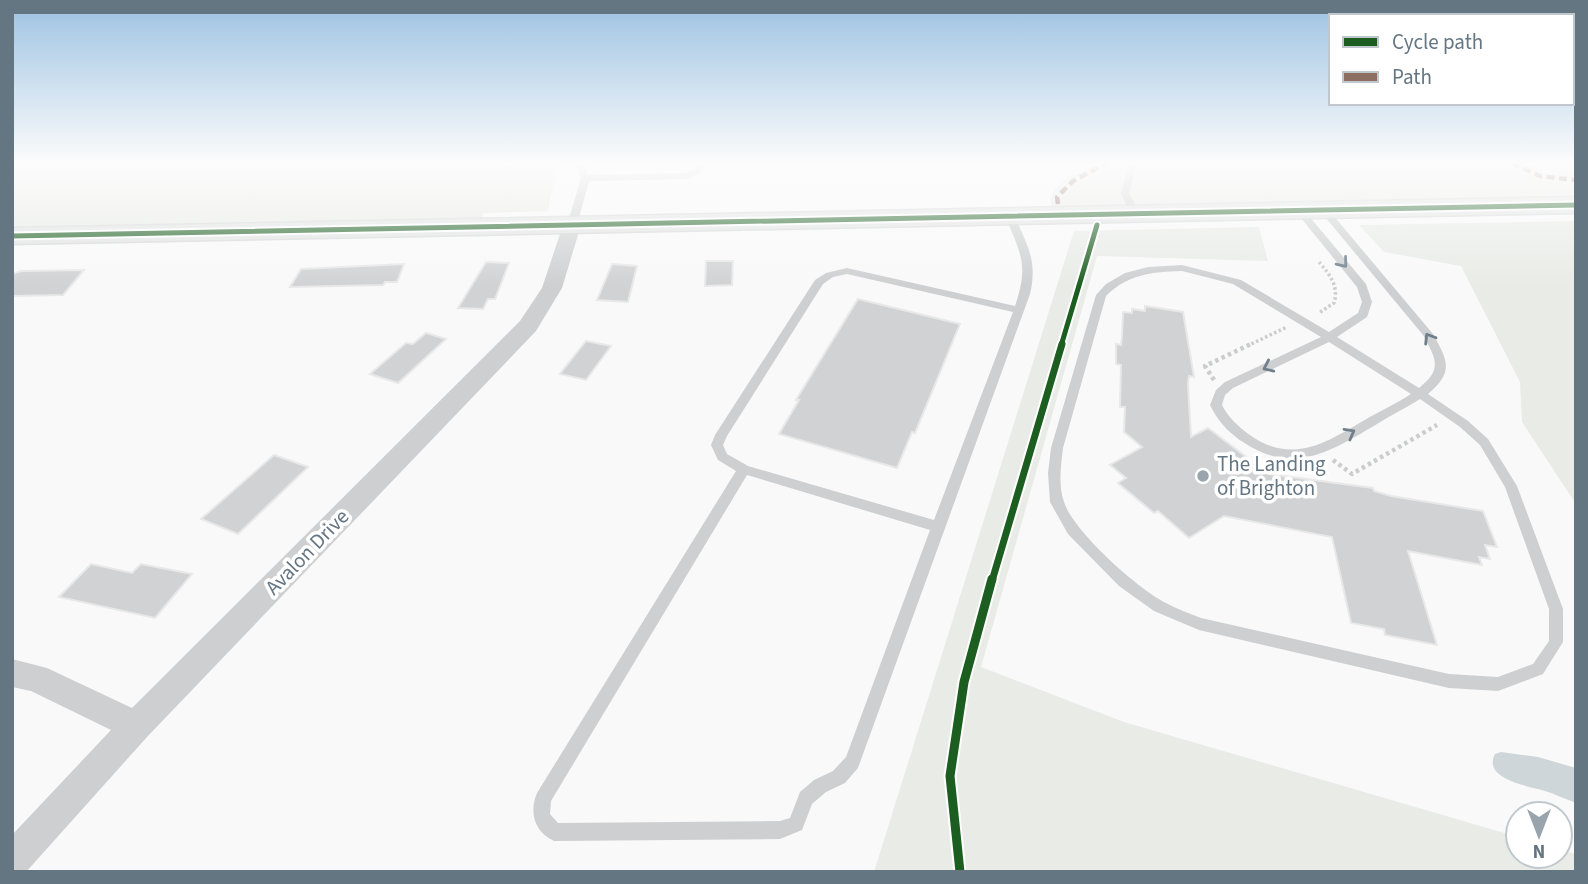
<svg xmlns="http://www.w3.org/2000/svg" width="1588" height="884" font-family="'Source Sans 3',sans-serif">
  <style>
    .green { fill: #e8ebe6 }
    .water { fill: #ced6d9 }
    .building { fill: #d0d2d3; stroke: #e8e8e8; stroke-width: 2 }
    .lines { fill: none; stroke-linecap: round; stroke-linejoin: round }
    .secondary-casing { stroke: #d5d6d7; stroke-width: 3 }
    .path-far1 { stroke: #cbcccd; stroke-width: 3.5; stroke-dasharray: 2.5 2.5; stroke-linecap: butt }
    .path { stroke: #cbcccd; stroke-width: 4.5; stroke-dasharray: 3.5 3.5; stroke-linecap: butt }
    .lane { fill: #cecfd0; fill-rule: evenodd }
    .street { fill: #cecfd0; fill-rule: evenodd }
    .secondary { fill: #e1e2e2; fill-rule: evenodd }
    .quiet { stroke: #8d6e63; stroke-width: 4.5; stroke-dasharray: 8 4.5; stroke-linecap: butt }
    .cycleway-far2-casing { stroke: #fff; stroke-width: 9 }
    .cycleway-far1-casing { stroke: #fff; stroke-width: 11 }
    .cycleway-casing { stroke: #fff; stroke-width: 13 }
    .cycleway-far2 { stroke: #1b5e20; stroke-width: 5 }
    .cycleway-far1 { stroke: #1b5e20; stroke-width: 7 }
    .cycleway { stroke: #1b5e20; stroke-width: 9 }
    .oneway { stroke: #707f8b }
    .poi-dot { fill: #99a4ac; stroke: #fff; stroke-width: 2.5 }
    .labels { text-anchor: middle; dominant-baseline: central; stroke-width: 7; stroke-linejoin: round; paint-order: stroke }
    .poi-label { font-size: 21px; fill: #657683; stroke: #fff; text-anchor: start }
    .street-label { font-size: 21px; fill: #657683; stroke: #fff }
  </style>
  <rect width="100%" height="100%" fill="#f9f9f9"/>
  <g class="green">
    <path d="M12,163H554L555,174L548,211L484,213L481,219L12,227Z"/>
    <path d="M1098,163H1576V198L1052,208C1044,182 1081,173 1098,163Z"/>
    <path d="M1576,221V504L1522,422L1520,382L1461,266L1384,252L1359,225Z"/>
    <path d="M1259,227L1268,261L1097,256L981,667L1124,722L1518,837V856H1560V850L1576,854V872H874L1074,231Z"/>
  </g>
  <path class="water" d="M1501,752L1538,757L1576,768V803C1565,799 1555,794 1545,791C1528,786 1482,779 1495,754Z"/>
  <g class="building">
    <path d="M706,261H733L732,285L705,286Z"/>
    <path d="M486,262L509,263L495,299H488L483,309L458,308Z"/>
    <path d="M404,264L397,282H385L383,285L290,287L301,269Z"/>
    <path d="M612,264L637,266L628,302L597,300Z"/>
    <path d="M84,270L63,295L12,296V274L22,271Z"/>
    <path d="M858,299L960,324L915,433L912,432L897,468L779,434L799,400H796Z"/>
    <path d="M1145,306L1183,312L1194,377L1189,376L1188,384L1191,437L1208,428L1269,474L1373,488L1374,491L1391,496L1483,511L1497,547L1485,545L1490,559L1479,557L1482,565L1408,551L1437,645L1385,635L1384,629L1351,623L1332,537L1224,516L1189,538L1158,511L1154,513L1118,483L1126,478L1110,465L1142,447L1124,432L1125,407H1120L1121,365L1116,364V344L1121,345L1122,337L1123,312L1132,313V309L1145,311Z"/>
    <path d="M426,333L446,339L398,383L370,374L406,343L413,344Z"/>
    <path d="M586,341L611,346L586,380L560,374Z"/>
    <path d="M274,455L308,467L238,534L201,519Z"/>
    <path d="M91,564L132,573L141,564L192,574L155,618L59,597Z"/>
  </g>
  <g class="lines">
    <g class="secondary-casing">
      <path id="secondary" d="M1576,197V213L12,244V228Z"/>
    </g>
    <g class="path-far1">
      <path d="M1319,262C1330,275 1339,286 1334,303L1319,313"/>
      <path d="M1247,346L1287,327"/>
    </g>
    <g class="path">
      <path d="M1214,380L1205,366L1251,344"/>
      <path d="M1333,460L1352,474L1437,425"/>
    </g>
    <g class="lane">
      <path d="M576,163H584L588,175L686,173L696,168L697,163H705L703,171L688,179L589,181L577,225L572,228L567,225L581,178Z"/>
      <path d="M1129,163H1137L1129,193L1140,214L1135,217L1130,214L1121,193Z"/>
      <path d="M1324,207L1327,208L1433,334C1448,361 1454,372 1428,394L1468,421L1488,439L1517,486L1563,609V642L1543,674L1498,691L1449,688L1199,630L1154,611L1119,586L1068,534L1050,502L1048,473L1051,448L1096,295L1106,284L1125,273L1148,267L1182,265L1241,280L1329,332L1358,313L1362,302L1357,287L1297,213V209H1303L1366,284L1372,302L1367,317L1337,337L1419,388C1443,369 1436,359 1423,335L1321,212L1319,210ZM1182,271L1233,284L1321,337L1225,382L1216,390L1210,405C1219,424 1233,437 1251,447C1299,474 1336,448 1377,424C1391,415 1406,408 1420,399L1460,427L1480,445L1505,487L1549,609V641L1533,664L1498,677L1449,674L1201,618C1189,613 1177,609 1166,603C1138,589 1073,531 1064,502C1058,485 1061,465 1063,448L1106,296C1128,274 1152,272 1182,271ZM1329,342L1411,394C1397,403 1382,410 1368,418C1327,442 1292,467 1247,433C1237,425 1228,417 1222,405L1225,395L1233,388Z"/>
      <path d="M1010,213L1015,216C1027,246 1038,260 1030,294L858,768L845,783L826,792L812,804L802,830L780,839L554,841C534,832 529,812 537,793L736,471L718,460L711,445L715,435L815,280L826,273L847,268L1015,306C1029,265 1021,254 1005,216ZM847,274L1013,312L934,520L748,466L727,454L723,445L727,436L823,284L833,277ZM747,475L930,530L846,757L833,771L814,780L800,792L790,818L780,821L558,823L550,814L551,801Z"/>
    </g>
    <path class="street" d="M572,219L581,225L562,288L536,331L147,737L26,872H12V835L111,730L31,691L12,687V659L47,668L132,708L520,321L542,288L563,225Z"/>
    <use href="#secondary" class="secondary"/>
    <g class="quiet">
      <path d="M1512,163L1540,176L1576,180"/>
      <path d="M1058,204L1057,197L1073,181L1107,163"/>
    </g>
    <g class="cycleway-far2-casing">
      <g id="cycleway-far2">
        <path d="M12,236L1576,205"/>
        <path d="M1061,346L1097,225"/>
      </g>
    </g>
    <g class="cycleway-far1-casing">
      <path id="cycleway-far1" d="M992,581L1062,344"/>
    </g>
    <g class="cycleway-casing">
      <path id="cycleway" d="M960,872L950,776L964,682L992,579"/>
    </g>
    <use href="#cycleway-far2" class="cycleway-far2"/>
    <use href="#cycleway-far1" class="cycleway-far1"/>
    <use href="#cycleway" class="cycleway"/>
  </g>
  <defs><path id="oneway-chevron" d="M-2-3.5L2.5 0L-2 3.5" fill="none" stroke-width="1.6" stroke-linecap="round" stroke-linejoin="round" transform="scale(1.75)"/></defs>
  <g class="oneway">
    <use href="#oneway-chevron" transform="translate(1343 263) rotate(51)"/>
    <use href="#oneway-chevron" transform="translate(1429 338) rotate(-122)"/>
    <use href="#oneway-chevron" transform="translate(1268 367) rotate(155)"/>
    <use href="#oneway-chevron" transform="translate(1350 433) rotate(-29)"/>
  </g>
  <linearGradient id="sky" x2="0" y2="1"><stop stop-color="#9dc2e2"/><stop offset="0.57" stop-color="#fcfcfc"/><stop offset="1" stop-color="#fcfcfc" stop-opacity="0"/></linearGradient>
  <rect width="1588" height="286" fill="url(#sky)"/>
  <circle class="poi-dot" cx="1203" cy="476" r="7"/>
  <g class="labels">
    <g class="poi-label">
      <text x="1217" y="464">The Landing<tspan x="1217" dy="24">of Brighton</tspan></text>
    </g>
    <g class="street-label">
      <text transform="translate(307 552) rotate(-46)">Avalon Drive</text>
    </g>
  </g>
  <rect width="1588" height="884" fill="none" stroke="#657683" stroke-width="28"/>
  <rect x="1329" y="14" width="245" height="91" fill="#ffffff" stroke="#c1c8cd" stroke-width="2"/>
  <rect x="1343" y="37" width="35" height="10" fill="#1b5e20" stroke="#c1c8cd" stroke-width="2"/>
  <text x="1392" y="49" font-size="21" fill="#657683">Cycle path</text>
  <rect x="1343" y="72" width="35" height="10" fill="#8d6e63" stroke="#c1c8cd" stroke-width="2"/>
  <text x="1392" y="84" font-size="21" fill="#657683">Path</text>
  <g transform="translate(1539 835) rotate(180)"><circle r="33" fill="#ffffff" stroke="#c1c8cd" stroke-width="2"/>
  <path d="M0-5L12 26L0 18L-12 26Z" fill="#99a4ac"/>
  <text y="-10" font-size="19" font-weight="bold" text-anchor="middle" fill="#657683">N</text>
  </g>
</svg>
